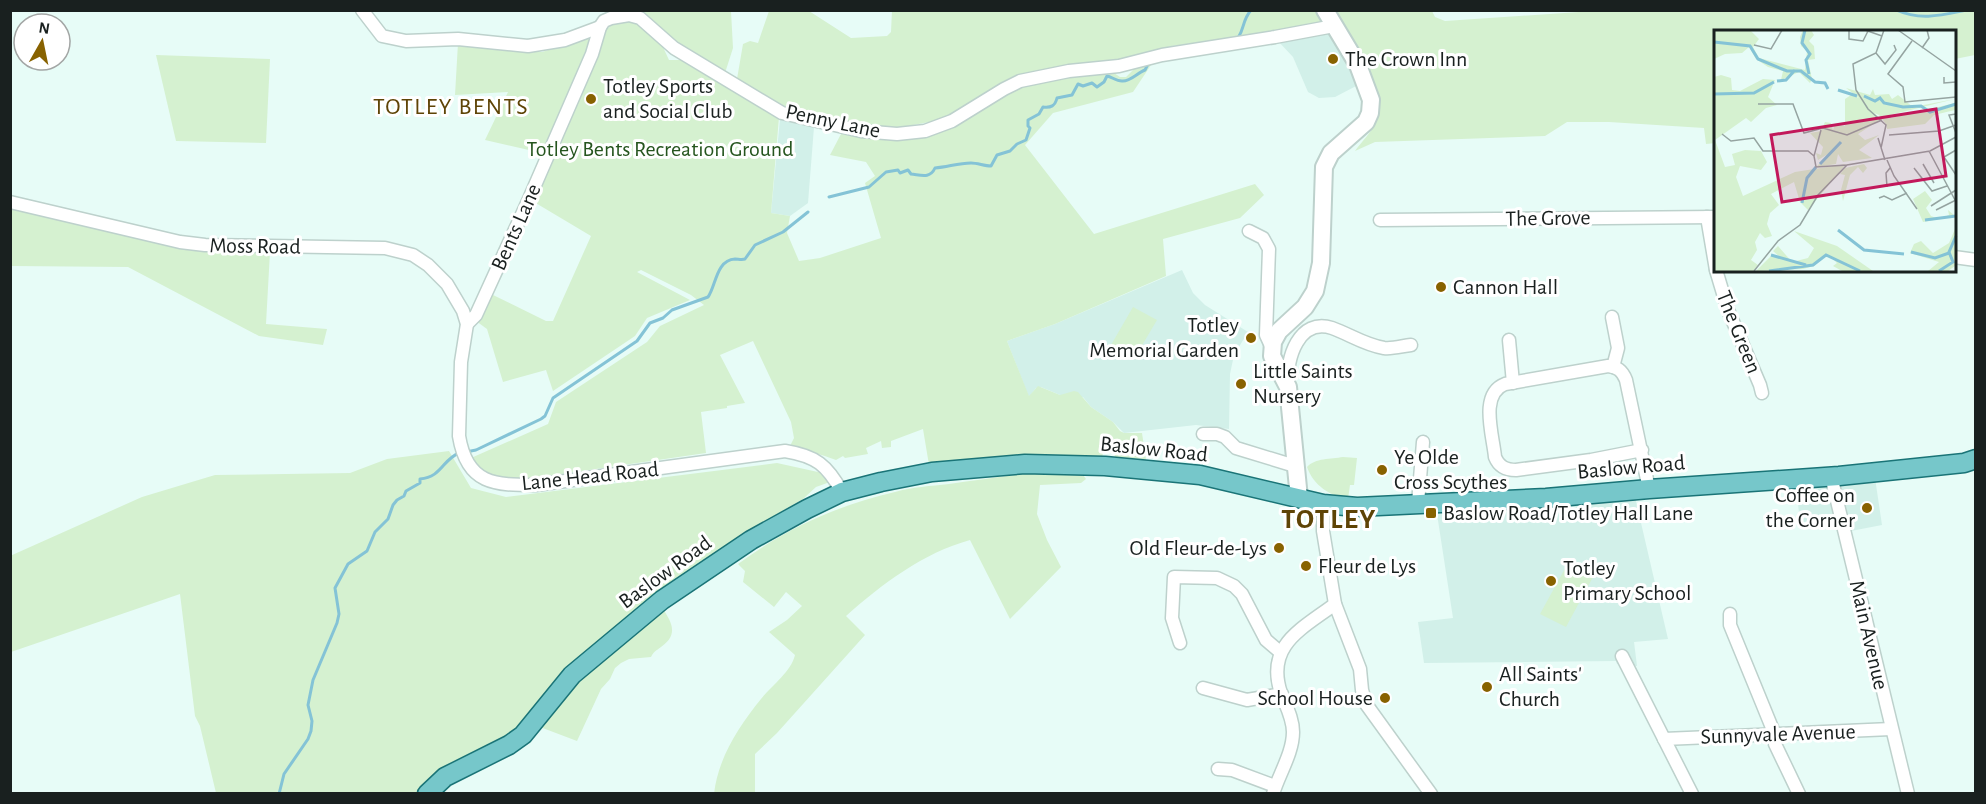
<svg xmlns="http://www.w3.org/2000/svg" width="1986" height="804" font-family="'Alegreya Sans',sans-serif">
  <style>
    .built { fill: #d2f0e9 }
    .green { fill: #d5f1d0 }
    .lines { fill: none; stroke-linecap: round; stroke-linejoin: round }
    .stream { stroke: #84c3d6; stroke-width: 3 }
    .street-casing { stroke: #bdd1cc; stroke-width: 15 }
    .secondary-casing { stroke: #bdd1cc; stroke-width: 20 }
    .primary-casing { stroke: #1a7477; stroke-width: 21 }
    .street { stroke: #fff; stroke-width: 12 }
    .secondary { stroke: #fff; stroke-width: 16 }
    .primary { stroke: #76c7ca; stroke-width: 18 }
    .poi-dot { fill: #886200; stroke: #fff; stroke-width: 2 }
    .labels { text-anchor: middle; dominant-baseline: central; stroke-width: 6; stroke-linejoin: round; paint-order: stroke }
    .poi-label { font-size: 22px; fill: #19201f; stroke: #fff; text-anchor: start }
    .street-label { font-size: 22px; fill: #19201f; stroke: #fff }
    .park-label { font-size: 22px; fill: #25551e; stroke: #fff }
    .neighbourhood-label { font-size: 24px; letter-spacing: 1.5px; fill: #5e4406; stroke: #fff }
    .district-label { font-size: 28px; font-weight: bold; letter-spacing: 1.5px; fill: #5e4406; stroke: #fff }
    .inset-river { fill: none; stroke: #84c3d6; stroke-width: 3 }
    .inset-road { fill: none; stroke: #95a4a1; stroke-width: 1.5 }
    .view { fill: #c2185b; fill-opacity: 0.15; stroke: #c2185b; stroke-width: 3 }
    .inset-edge { fill: none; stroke: #19201f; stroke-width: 3 }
  </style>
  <rect width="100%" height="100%" fill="#e7fcf7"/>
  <g class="built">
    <path d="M1333,30L1360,84L1335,97L1319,98L1308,92L1293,57L1279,42Z"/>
    <path d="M780,119L814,127L808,203L790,216L771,213Z"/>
    <path d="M1182,270L1193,293L1205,305L1248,332L1234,355L1230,374L1229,429L1196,425L1124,433L1113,422L1091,407L1083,397L1060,395L1041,387L1036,388L1029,397L1007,341L1055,324Z"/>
    <path d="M1875,478L1882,525L1851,531L1846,512L1800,523L1796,484Z"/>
    <path d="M1635,497L1668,639L1634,642L1637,666L1617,664L1616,661L1424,663L1418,622L1453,618L1437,514Z"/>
  </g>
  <g class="green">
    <path d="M892,10H1318L1322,20L1315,27L1172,46L1117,60L1060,66L1009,80L940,120L897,128L866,126L807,116L778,104L737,79L743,44L750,41L758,43L769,11H809L851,38L887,36L891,32Z"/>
    <path d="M1608,10L1975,11V55L1955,59L1954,32H1716V143L1706,144L1704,128L1609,122H1567L1545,136L1375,142L1355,151C1362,141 1372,132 1376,121C1387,85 1349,40 1331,11H1432L1435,17L1445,21Z"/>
    <path d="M637,11H731L733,48L725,73C712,66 696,59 684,50C667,37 656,20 637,11Z"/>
    <path d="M628,21L637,23L662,45L669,60H682L779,117L771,213L790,216L787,233L799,261L820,258L881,238L865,183L875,176L866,162L830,155L841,134L904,139L1013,88L1038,81L1111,71L1120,77H1126L1137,66L1153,62L1133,92L1053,113L1025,145L1094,234L1255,184L1264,195L1240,218L1163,239L1166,276L1055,324L1007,341L1029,396L1038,386L1060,395L1074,391L1078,392L1091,407L1113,422L1120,431L1124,433H1142L1146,460L1115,458L1114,449L1104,447L1102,458L929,465L923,429L891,441V447L882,448L881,441L866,448L868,454L845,458L843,456L836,460C821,454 806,451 790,446L794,438L791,422L753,341L720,355L745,403L727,406V408L701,412L706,453L527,479L496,478L482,471L471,458L548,424L556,402L647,342L660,326L704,305L691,295L641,270L637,272L690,300L647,318L635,336L553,391L546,370L503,382L487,329L476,321L491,294L546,321H553L591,236L534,202L605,31L615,22Z"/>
    <path d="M592,36L542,153L485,140L508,92L455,95L458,43L542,52Z"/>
    <path d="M156,55L270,59L266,143L176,141Z"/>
    <path d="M11,207L270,252L266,324L327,329L323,345L259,336L128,267L11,266Z"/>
    <path d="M1133,307L1157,320L1134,359L1111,345Z"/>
    <path d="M449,451L471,488L506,497L777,463L827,474L830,482L816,487L803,499L777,514L669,588L523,726L420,793H216L200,726L195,716L180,594L11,652L10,556L142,497L215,475L350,473L387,459Z"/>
    <path d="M1343,457L1357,458L1354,485H1350L1348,499C1329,495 1314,486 1307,467C1315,458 1331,459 1343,457Z"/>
    <path d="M1049,470L1072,472L1083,475L1086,479L1081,483L1040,485L1037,514L1047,540L1061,567L1010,619L970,540C923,553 882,584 846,616L865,635L777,733L755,754V793L714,794C718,758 739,726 761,699C772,685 791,672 795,655L769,632L787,620L802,606L786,592L774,607L743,582L745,571L738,564C785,529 838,505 895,492C912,487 931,486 949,484C982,479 1016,475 1049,470Z"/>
    <path d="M1568,563L1593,577L1566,627L1540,614Z"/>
    <path d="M661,606C671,621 680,634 661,647C656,651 654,651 651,657L629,659L621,663L615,668L610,679L601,689L577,741L540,727L576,680Z"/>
  </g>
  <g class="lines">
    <g class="stream">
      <path d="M1896,10C1921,21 1942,15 1967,10"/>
      <path d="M1238,38C1245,27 1242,21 1251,10"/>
      <path d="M829,197L869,187L886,172L898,170L900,173L908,170L911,174C921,175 930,179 935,168C948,167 958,163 971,163C978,163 984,166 991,166L997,155L1010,151L1017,144L1026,140L1030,128L1028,126V120L1039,114L1043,107C1051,108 1055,106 1057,98L1072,95L1078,84L1083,86L1092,83L1097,87L1104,82L1107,76C1112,77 1116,81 1122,81C1130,82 1137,73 1145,70L1149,62"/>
      <path d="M466,452L476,450L541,419L545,416L553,398L637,341L650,323L663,318L672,310L708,297C716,286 716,260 735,259C738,259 742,260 745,259L755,245L783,232L808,212"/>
      <path d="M279,794L284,774L308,739L311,731L312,721L308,705L313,680L337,623L339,614L335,588L348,564L367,551L375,532L388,519L393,505L397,500L404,496L406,491L420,483V479C442,477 442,460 459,453"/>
    </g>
    <g class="street-casing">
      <g id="street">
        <path d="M362,10L382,36L406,41L458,39L528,46L565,40L600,27"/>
        <path d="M10,202L180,242L205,245L385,248L413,255L428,265L447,284L463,311L467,324L461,362L459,436C467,485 495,485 536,485L785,451C816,456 827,465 842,492"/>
        <path d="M1707,217L1716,270"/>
        <path d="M1380,220L1716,217"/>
        <path d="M1249,231L1263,238L1269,249L1266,335L1272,348"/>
        <path d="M1954,257L1976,260"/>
        <path d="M1716,270L1728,310L1760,385L1762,393"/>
        <path d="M1612,317L1618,348L1613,367"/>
        <path d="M467,324L476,315L529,199L592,54L600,27L604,21L611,18L629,15L640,18L674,48L782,113L861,131L897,134L925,131L952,121L1004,89L1020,81L1069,71L1119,66L1162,55L1275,37L1334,26"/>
        <path d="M1509,340L1513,383"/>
        <path d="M1288,383C1286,359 1299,317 1332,328C1349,334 1365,345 1384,348C1393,349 1402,346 1411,345"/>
        <path d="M1203,434H1217L1225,437L1236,448L1295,466"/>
        <path d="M1642,450L1591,460L1516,470C1506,470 1499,467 1495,457C1493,435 1479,394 1505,384L1608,366C1617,367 1622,370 1626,380L1649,489"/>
        <path d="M1831,476L1908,794"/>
        <path d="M1418,503L1423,442"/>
        <path d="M1323,504V531L1335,604L1360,669L1362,690L1366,704L1431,794"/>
        <path d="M1730,614V625L1775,735V744L1799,794"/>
        <path d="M1180,643L1172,618L1174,577L1217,578L1234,586L1242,594L1266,640L1280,652"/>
        <path d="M1622,656L1692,794"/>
        <path d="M1203,688L1247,700L1282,694"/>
        <path d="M1664,739L1891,729"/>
        <path d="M1218,769L1232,770L1275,786"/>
        <path d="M1273,794C1279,774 1293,753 1293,732C1293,718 1286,706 1281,693C1265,645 1302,629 1335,604"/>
      </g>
    </g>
    <g class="secondary-casing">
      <path id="secondary" d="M1299,498L1288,387L1272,356L1273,342L1279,331L1305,307L1315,291L1321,263L1324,167L1331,153L1366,122L1370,113L1371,100L1358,65L1325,10"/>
    </g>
    <g class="primary-casing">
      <path id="primary" d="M427,794L445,777L509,745L523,735L572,675L662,600L751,540L807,509L842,492L881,482L932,472L1025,464L1105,466L1200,475L1323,504L1357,507L1546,498L1649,489L1839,476L1964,463L1976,459"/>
    </g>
    <use href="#street" class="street"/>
    <use href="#secondary" class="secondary"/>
    <use href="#primary" class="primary"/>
  </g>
  <g class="poi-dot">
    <circle cx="1333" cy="59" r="6"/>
    <circle cx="591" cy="99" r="6"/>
    <circle cx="1441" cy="287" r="6"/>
    <circle cx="1251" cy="338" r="6"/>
    <circle cx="1241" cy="384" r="6"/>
    <circle cx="1382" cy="470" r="6"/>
    <circle cx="1867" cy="508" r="6"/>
    <rect x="1425" y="507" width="12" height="12" rx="3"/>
    <circle cx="1279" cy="548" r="6"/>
    <circle cx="1306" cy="566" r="6"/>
    <circle cx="1551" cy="581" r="6"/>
    <circle cx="1487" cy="687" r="6"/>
    <circle cx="1385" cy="698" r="6"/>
  </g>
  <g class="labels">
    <g class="poi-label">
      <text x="1345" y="59">The Crown Inn</text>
      <text x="603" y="86">Totley Sports<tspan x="603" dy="25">and Social Club</tspan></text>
      <text x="1453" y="287">Cannon Hall</text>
      <text x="1239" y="325" text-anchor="end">Totley<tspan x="1239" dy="25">Memorial Garden</tspan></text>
      <text x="1253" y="371">Little Saints<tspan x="1253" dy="25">Nursery</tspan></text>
      <text x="1394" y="457">Ye Olde<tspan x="1394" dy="25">Cross Scythes</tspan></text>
      <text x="1855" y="495" text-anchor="end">Coffee on<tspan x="1855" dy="25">the Corner</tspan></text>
      <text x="1443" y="513">Baslow Road/Totley Hall Lane</text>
      <text x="1267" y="548" text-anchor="end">Old Fleur-de-Lys</text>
      <text x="1318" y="566">Fleur de Lys</text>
      <text x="1563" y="568">Totley<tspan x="1563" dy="25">Primary School</tspan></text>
      <text x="1499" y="674">All Saints'<tspan x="1499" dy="25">Church</tspan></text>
      <text x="1373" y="698" text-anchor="end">School House</text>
    </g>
    <g class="street-label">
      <text transform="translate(833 121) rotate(12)">Penny Lane</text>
      <text transform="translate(1548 218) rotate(-1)">The Grove</text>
      <text transform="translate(516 227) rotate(-66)">Bents Lane</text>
      <text transform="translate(255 246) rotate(1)">Moss Road</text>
      <text transform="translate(1739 332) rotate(68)">The Green</text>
      <text transform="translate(1154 449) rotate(6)">Baslow Road</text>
      <text transform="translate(1631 467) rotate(-5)">Baslow Road</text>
      <text transform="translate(590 476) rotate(-6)">Lane Head Road</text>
      <text transform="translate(665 572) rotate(-36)">Baslow Road</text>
      <text transform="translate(1869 635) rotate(77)">Main Avenue</text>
      <text transform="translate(1778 734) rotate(-2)">Sunnyvale Avenue</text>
    </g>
    <g class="park-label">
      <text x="660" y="149">Totley Bents Recreation Ground</text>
    </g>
    <g class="neighbourhood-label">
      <text x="451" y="107">TOTLEY BENTS</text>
    </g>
    <g class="district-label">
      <text x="1329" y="520">TOTLEY</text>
    </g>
  </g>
  <g transform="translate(1714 30)">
    <rect width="242" height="242" fill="#e7fcf7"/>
    <path d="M0,0H36L45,9L39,17L45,28L91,40L93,21L87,16L86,7L89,0H97L100,5L95,11L100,16L101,29L94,30L98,49L96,53L85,42L67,50L69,41L54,37L42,29L35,17L28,23L11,24L0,29ZM7,45L17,48L18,60L26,61L49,49L61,50L54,67L63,75L52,78L37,92L32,88L1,110L11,137L21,135L18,124L31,120L47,121L53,132L47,140L26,136L22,147L29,166L81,142L132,134L94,180L86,172L80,152L57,164L65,175L56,183L53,194L58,206L51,208L46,203L41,212L43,220L37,230L44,235L39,241H0V47ZM132,58L156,65L159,59L161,65L175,64L178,69L184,65L199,77L241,69L176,85L177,88L241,73V80L220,85L211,94L173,99L172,94L165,85L160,83L167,89L144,104L151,110L165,105L145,120L158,128L129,132L124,124L122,134L102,137L119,121L104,130L102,123L107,125L109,117L96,103L107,101L111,92L117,93L119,100L121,94L131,96V69L137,65L145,68ZM150,134L153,138L149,143L144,137L136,145L129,171L127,160L131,145L126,144L131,138ZM211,161L218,170L212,178L217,186L225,189L235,185L234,180L241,186L209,192L199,169ZM241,199V236L234,241H214L225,232L196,223L200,214L207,211L219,223L235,213ZM80,201L123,216L159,241H128L119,236L123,233L117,227L110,226L100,236L89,239L42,241L58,225L67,228L59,221L64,216L78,232L94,228L100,218Z" fill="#d5f1d0"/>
    <path class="inset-river" d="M91,0L88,13L96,24L92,30L95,44M0,12L36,16L44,29L73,41H87L101,52L111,53L114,59M63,51L72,50L81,40M124,60L143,66M0,64L40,63L60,52M150,66L161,71L166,68L170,73L189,77L207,76L216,82L242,74M106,134L127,112M88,173L93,148L102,137M211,190L242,186M124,200L150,220L190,224M197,222L221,228L235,223M57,225L92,235M55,241L99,235L112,225L146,241M225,241L239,232L235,222L242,206"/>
    <path class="inset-road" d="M135,0V9L149,11L154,1M151,0L168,6M184,0L242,41M198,11L174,44L189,57L191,72L242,67M40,15L57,19L68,0M208,18L215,8L213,0M162,23L171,34L182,20L180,15M230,47V53L242,52M44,74H79L90,103L109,98L133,105L168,90M242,84L235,85L242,103M107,100L100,126L102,137L133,135M8,104L17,111L40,108L49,121H94L100,126M175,105L225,101L242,95M164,108L171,130M167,118L172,95L154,79L142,60L139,34L162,23L170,0M242,120L230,127L242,145M215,121L241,170M173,130L180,146L203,179M209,134L220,153M200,138L218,161L233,156M173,157L172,143L176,138M165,168L170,166L178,170L193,163M217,176L242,160M222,180L242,170M40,241L64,211L86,195L104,165L133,135L216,121L242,107"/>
    <path class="view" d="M222,79L232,146L68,172L57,105Z"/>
    <rect width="242" height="242" class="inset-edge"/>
  </g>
  <rect width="1986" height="804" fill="none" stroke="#19201f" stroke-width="24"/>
  <g transform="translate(42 42) rotate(9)"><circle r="28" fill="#ffffff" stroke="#a3a6a5" stroke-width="1.5"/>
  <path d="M0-4.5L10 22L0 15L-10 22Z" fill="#886200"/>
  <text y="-9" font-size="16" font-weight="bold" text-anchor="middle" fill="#19201f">N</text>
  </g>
</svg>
